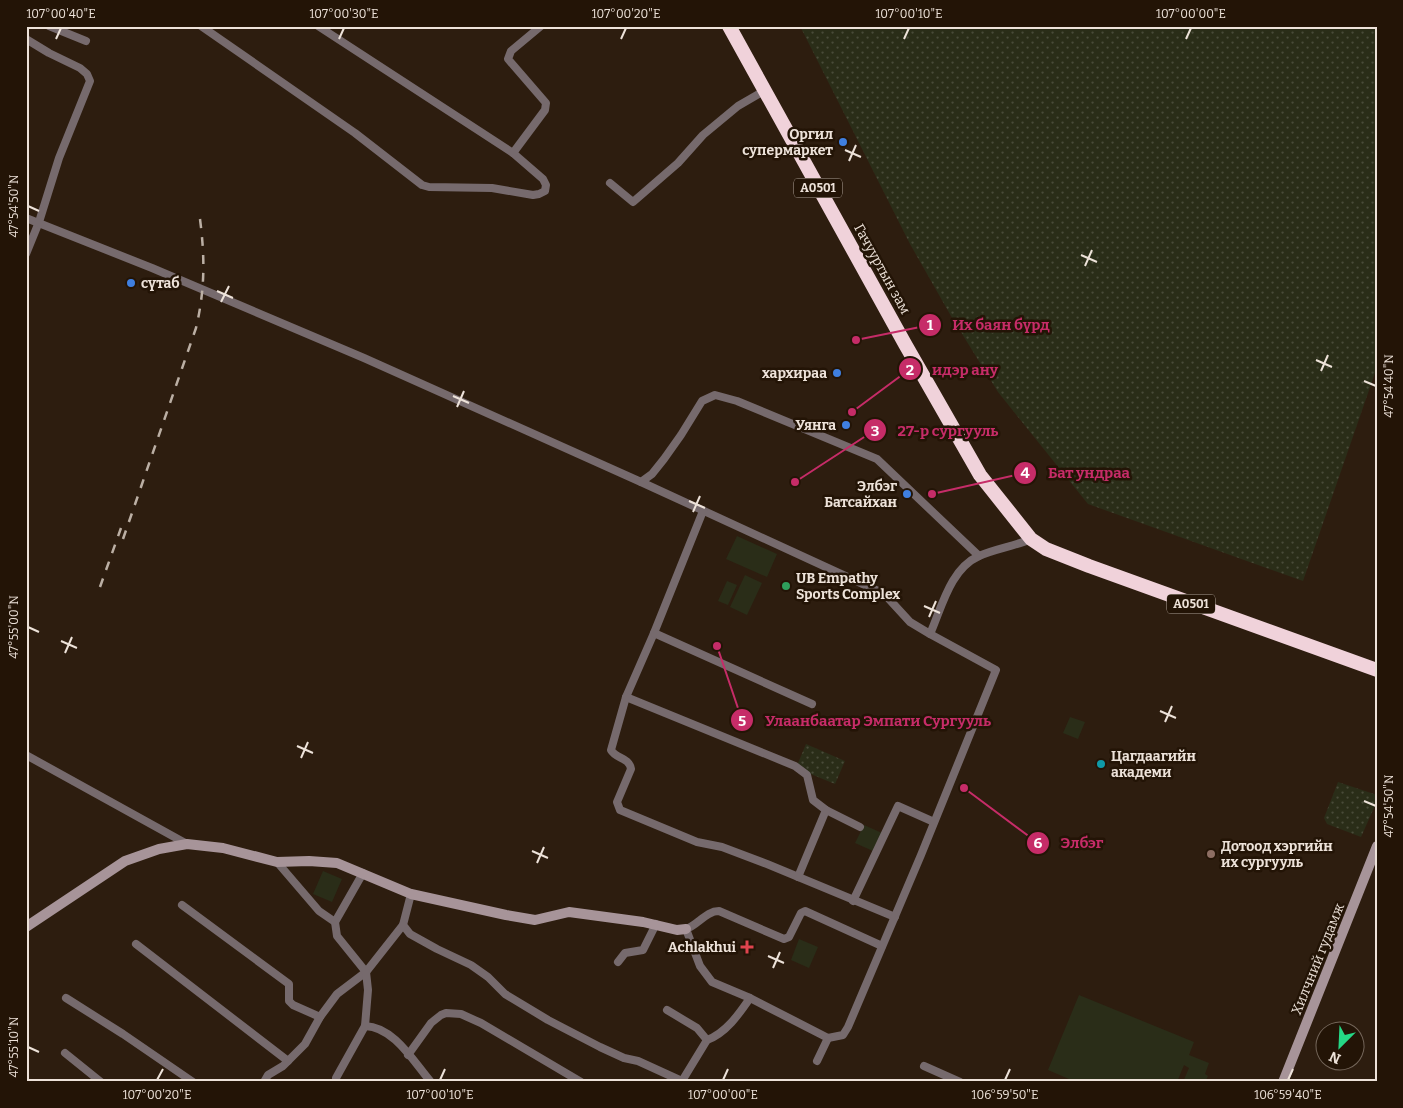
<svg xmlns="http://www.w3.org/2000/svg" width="1403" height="1108" font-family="Bitter,serif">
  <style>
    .grass { fill: url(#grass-dots) }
    .park { fill: #2a2d18 }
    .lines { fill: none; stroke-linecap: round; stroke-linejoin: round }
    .street { stroke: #766a6d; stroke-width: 8 }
    .secondary { stroke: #a79499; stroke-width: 10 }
    .highway { stroke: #f0d2da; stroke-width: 14 }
    .rail { stroke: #bbafa4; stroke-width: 2.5; stroke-dasharray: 9 9; stroke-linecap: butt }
    .ticks { fill: none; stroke: #ede2d9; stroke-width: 2 }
    .shop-dot { fill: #3f7fe0; stroke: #231406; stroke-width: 2 }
    .leisure-dot { fill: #2e9e5b; stroke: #231406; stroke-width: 2 }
    .culture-dot { fill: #0f9aa8; stroke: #231406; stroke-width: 2 }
    .education-dot { fill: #8d6e63; stroke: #231406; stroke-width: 2 }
    .health-dot { fill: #e0444e; stroke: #231406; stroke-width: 2 }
    .labels { text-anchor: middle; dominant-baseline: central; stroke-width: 5; stroke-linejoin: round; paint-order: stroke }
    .shield { fill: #231406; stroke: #b0a49a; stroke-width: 1 }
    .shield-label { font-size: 12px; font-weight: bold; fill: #ede2d9 }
    .poi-label { font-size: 14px; font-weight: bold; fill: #ede2d9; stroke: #231406; text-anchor: end }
    .street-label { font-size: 14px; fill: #ede2d9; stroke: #231406 }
    .leader { fill: none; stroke: #c62c68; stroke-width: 2 }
    .callout-dot { fill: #c62c68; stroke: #231406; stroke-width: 2 }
    .mark-label { font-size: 15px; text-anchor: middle; font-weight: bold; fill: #fff }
    .callout-label { font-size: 15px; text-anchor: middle; font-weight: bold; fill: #c62c68; stroke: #231406; stroke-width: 5; stroke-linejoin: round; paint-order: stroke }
    .neatline { fill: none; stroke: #ede2d9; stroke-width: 2 }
    .ticks-label { font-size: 12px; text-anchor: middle; fill: #ede2d9 }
  </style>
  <defs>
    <pattern id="grass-dots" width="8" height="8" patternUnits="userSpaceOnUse" patternTransform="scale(1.25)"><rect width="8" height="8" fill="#2a2d18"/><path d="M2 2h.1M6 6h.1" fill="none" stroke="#494b39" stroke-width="1.8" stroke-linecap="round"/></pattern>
  </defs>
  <rect width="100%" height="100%" fill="#2d1d0f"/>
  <g class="grass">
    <path d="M800,26H1377V367L1303,581L1088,504L998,392L951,316L910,244Z"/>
    <path d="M806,744L845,761L835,784L796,768Z"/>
    <path d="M1338,782L1377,795V801L1361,837L1327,824L1324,818Z"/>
  </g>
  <g class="park">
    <path d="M737,536L777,554L767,577L726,559Z"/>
    <path d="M745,575L762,583L747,615L730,607Z"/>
    <path d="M727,581L737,585L728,605L718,601Z"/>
    <path d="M1070,717L1085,722L1078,739L1063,733Z"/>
    <path d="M864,825L882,833L873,851L855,843Z"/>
    <path d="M323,871L342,879L332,902L313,894Z"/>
    <path d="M799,939L818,947L809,968L791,960Z"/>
    <path d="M1079,995L1194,1042L1189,1055L1209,1063L1205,1074L1208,1076L1205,1082H1183L1189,1068L1184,1065L1177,1082H1076L1048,1070Z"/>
  </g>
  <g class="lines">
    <g class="street">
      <path d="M49,26L86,41"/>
      <path d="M201,26L355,133L422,185L429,187L492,188L533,195L539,194L545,191L546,185L543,179L513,153L318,26"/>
      <path d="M26,39L49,53L80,68L87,74L90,81L59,158L39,222L26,254"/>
      <path d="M513,153L545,110L546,103L508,59L511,51L541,26"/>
      <path d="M610,183L633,202L678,163L703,135L738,106L764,91"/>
      <path d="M26,218L152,268L364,358L641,482L652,474L664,459L681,435L702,401L715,395L737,401L877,459L979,556"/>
      <path d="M641,482L878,591L888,598L910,622L930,634"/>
      <path d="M703,511L654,633L626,697L611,750C616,759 629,757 631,769L617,802L620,810L697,842L722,847L767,864L895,917"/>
      <path d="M654,633L812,704"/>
      <path d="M626,697L795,766L807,775L813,800L826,810L860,827"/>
      <path d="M26,755L187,844"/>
      <path d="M277,862L319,911L335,922"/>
      <path d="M798,877L826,810"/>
      <path d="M411,894L403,925L410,934L437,949L471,965L488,977L505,994L548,1020L600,1047L624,1058L638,1061L684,1082"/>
      <path d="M853,901L898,806L934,822"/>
      <path d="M182,905L289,984V1001L293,1005L320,1017"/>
      <path d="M136,944L288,1061"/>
      <path d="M618,962L625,953L643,950L656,924"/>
      <path d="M66,998L123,1034L193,1082"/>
      <path d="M667,1010L697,1028L707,1040"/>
      <path d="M365,1026C394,1027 413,1061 431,1082"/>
      <path d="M828,1038L843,1035L848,1027L921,855L996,670L930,634C942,607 950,569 979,556C994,549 1015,546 1031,539"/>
      <path d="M65,1053L101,1082"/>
      <path d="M408,1055L431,1023L441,1015L446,1013L461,1014L481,1023L581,1082"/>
      <path d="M817,1061L828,1038L750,998L712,982L700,966L686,929C698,925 706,911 719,911L784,939L789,937L801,913L805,911L882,946"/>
      <path d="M924,1066L960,1082"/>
      <path d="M682,1081L707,1040C726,1033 739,1014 750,998"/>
      <path d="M264,1082L268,1075L283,1066L305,1044L320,1017L337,994L366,972L403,925"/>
      <path d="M336,1082V1078L365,1026L368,990L366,972L337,936L335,922L363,873"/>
    </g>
    <g class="secondary">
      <path d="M26,927L125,861L159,849L187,844L223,848L277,862L309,861L337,863L411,894L506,915L535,920L569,912L643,922L677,930L686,929"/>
      <path d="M1283,1082L1377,846"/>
    </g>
    <path class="highway" d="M729,26L905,344L980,475L1031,539L1046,549L1089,566L1377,670"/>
    <g class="rail">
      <path d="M123,539L196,328C205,290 205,258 200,219"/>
      <path d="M100,587L121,528"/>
    </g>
  </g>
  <path class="ticks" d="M56,39L61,28M339,39L344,28M621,39L626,28M904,39L909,28M1186,39L1191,28M845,150L861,157M849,161L856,145M28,206L39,211M1081,255L1097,262M1085,266L1092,250M217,291L233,298M221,302L229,286M1316,360L1332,367M1321,371L1328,355M1364,381L1376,386M453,396L469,403M457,407L464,391M689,501L705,508M693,512L700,496M924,606L940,613M929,617L936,601M28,627L39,632M61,641L77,648M65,653L72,637M1160,711L1176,718M1165,722L1172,706M297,746L313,753M301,758L308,742M1364,801L1376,806M532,851L548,858M537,863L544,847M768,956L784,963M773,968L780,952M28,1047L39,1052M157,1080L163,1069M440,1080L445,1069M723,1080L728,1069M1005,1080L1010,1069M1288,1080L1293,1069"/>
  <g class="shop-dot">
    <circle cx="843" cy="142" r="5"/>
    <circle cx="131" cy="283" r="5"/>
    <circle cx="837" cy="373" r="5"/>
    <circle cx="846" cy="425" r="5"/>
    <circle cx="907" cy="494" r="5"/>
  </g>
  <circle class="leisure-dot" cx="786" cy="586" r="5"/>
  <circle class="culture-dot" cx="1101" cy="764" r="5"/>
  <circle class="education-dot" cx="1211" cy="854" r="5"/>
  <path class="health-dot" d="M744.5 939.5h5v5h5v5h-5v5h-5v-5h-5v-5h5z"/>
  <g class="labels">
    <g class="shield">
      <rect x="794" y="178.5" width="48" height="19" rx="4"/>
      <rect x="1167" y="594.5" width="48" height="19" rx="4"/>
    </g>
    <g class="shield-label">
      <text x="818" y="188">A0501</text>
      <text x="1191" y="604">A0501</text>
    </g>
    <g class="poi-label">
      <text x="833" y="134">Оргил<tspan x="833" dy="16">супермаркет</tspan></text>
      <text x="141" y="283" text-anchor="start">сүтаб</text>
      <text x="827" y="373">хархираа</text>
      <text x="836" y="425">Уянга</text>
      <text x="897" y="486">Элбэг<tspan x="897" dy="16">Батсайхан</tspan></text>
      <text x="796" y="578" text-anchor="start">UB Empathy<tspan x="796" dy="16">Sports Complex</tspan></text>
      <text x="1111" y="756" text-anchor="start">Цагдаагийн<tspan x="1111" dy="16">академи</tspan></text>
      <text x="1221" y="846" text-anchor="start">Дотоод хэргийн<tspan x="1221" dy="16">их сургууль</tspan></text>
      <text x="736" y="947">Achlakhui</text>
    </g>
    <g class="street-label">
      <text transform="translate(882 269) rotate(61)">Гачууртын зам</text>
      <text transform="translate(1318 959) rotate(-68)">Хилчний гудамж</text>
    </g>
  </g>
  <path class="leader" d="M856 340L930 325M852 412L910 369M795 482L875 430M932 494L1025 473M717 646L742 720M964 788L1038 843"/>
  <g class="callout-dot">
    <circle cx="856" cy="340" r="5"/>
    <circle cx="852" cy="412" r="5"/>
    <circle cx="795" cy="482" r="5"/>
    <circle cx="932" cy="494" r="5"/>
    <circle cx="717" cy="646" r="5"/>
    <circle cx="964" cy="788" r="5"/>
    <circle cx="930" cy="325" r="12"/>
    <circle cx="910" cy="369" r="12"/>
    <circle cx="875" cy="430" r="12"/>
    <circle cx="1025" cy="473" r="12"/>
    <circle cx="742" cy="720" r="12"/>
    <circle cx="1038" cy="843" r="12"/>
  </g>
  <g class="mark-label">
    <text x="930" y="330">1</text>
    <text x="910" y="375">2</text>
    <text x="875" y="436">3</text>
    <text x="1025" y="478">4</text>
    <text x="742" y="726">5</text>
    <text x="1038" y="848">6</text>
  </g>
  <g class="callout-label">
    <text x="1001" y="330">Их баян бүрд</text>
    <text x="965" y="375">идэр ану</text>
    <text x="948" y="436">27-р сургууль</text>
    <text x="1089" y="478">Бат ундраа</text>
    <text x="878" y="726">Улаанбаатар Эмпати Сургууль</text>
    <text x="1082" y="848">Элбэг</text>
  </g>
  <rect width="1403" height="1108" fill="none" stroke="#231406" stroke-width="55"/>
  <g transform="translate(1340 1046) rotate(204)"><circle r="24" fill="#231406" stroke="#74665a"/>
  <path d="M0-4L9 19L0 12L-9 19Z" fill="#25d886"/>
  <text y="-8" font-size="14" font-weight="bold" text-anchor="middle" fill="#ede2d9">N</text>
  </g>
  <rect x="28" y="28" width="1348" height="1052" class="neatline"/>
  <g class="ticks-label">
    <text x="61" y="18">107°00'40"E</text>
    <text x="344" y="18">107°00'30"E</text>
    <text x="626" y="18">107°00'20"E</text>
    <text x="909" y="18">107°00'10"E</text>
    <text x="1191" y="18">107°00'00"E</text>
    <text transform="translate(14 206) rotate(-90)" y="4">47°54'50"N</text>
    <text transform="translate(1389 386) rotate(-90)" y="4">47°54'40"N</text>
    <text transform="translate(14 627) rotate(-90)" y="4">47°55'00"N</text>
    <text transform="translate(1389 806) rotate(-90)" y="4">47°54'50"N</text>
    <text transform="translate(14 1047) rotate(-90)" y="4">47°55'10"N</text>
    <text x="157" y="1099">107°00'20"E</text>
    <text x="440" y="1099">107°00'10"E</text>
    <text x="723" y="1099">107°00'00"E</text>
    <text x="1005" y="1099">106°59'50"E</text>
    <text x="1288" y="1099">106°59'40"E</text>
  </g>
</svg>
